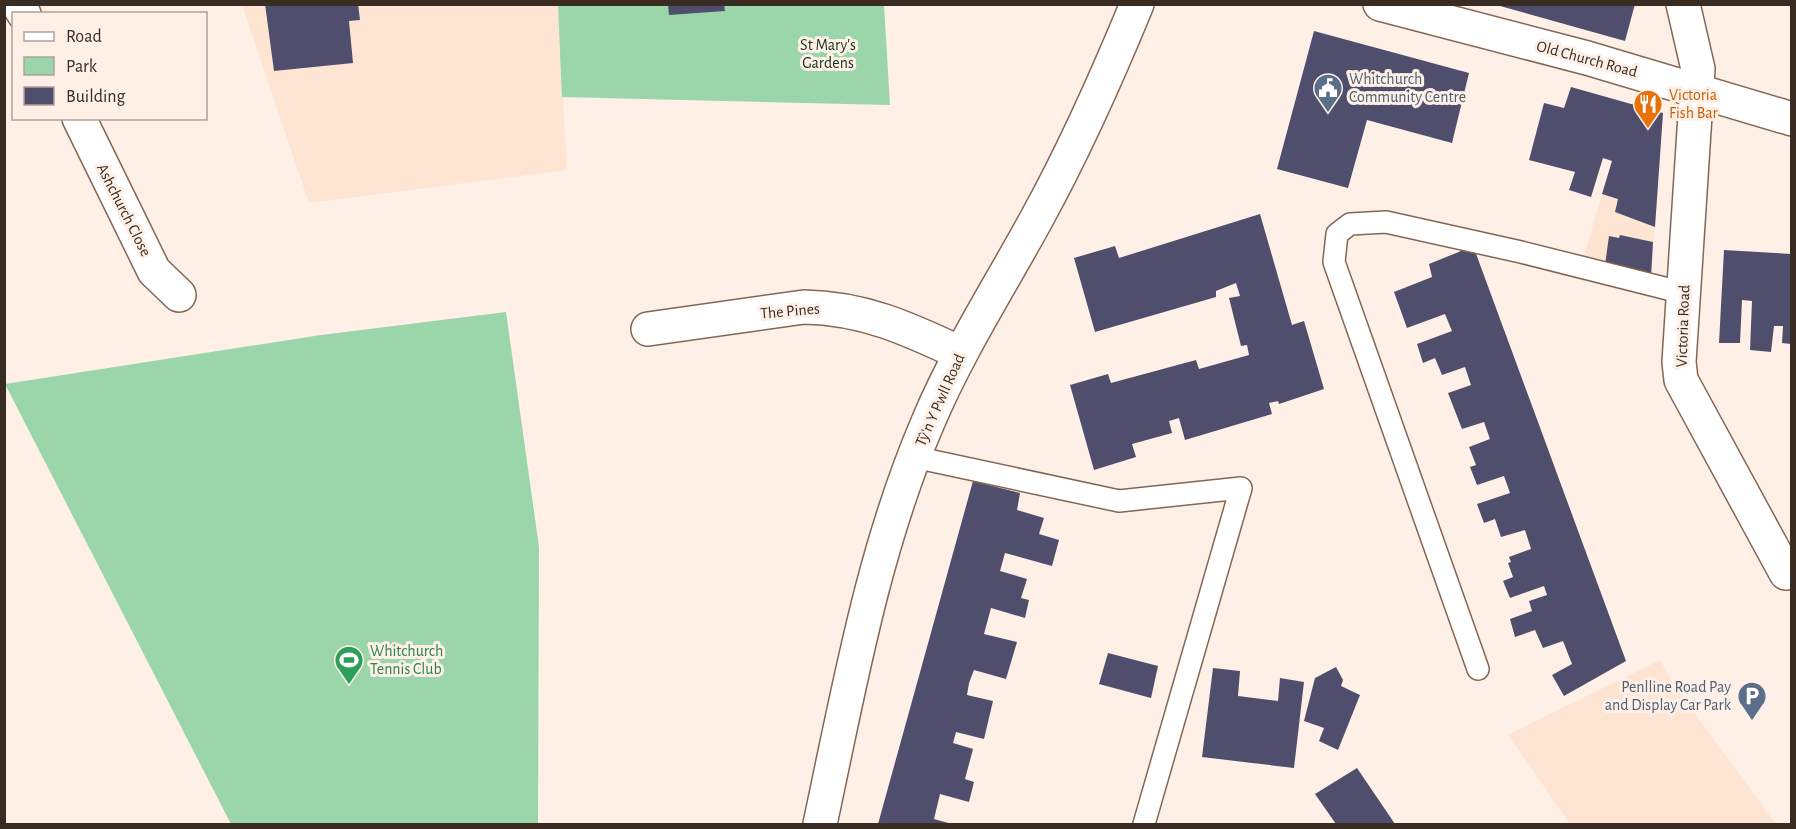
<svg xmlns="http://www.w3.org/2000/svg" width="1796" height="829" font-family="'Alegreya Sans',sans-serif">
  <style>
    .built { fill: #fde4d3 }
    .green { fill: #9ad6aa }
    .building { fill: #4f4e6c }
    .lines { fill: none; stroke-linecap: round; stroke-linejoin: round }
    .lane-casing { stroke: #846651; stroke-width: 24 }
    .street-casing { stroke: #846651; stroke-width: 36 }
    .secondary-casing { stroke: #846651; stroke-width: 36 }
    .lane { stroke: #fff; stroke-width: 21 }
    .street { stroke: #fff; stroke-width: 33 }
    .secondary { stroke: #fff; stroke-width: 33 }
    .labels { text-anchor: middle; dominant-baseline: central; stroke-width: 6; stroke-linejoin: round; paint-order: stroke }
    .park-label { font-size: 16px; fill: #14321d; stroke: #fef0e7 }
    .street-label { font-size: 16px; fill: #392c23; stroke: #fef0e7 }
    .service-label { font-size: 16px; fill: #4e5e75; stroke: #fef0e7; text-anchor: start }
    .food-label { font-size: 16px; fill: #c56008; stroke: #fef0e7; text-anchor: start }
    .leisure-label { font-size: 16px; fill: #27864d; stroke: #fef0e7; text-anchor: start }
  </style>
  <rect width="100%" height="100%" fill="#fef0e7"/>
  <g class="built">
    <path d="M242,5H558L567,170L309,203Z"/>
    <path d="M1629,104L1663,113L1651,277L1583,259Z"/>
    <path d="M1660,660L1673,684L1776,824H1570L1508,735Z"/>
  </g>
  <g class="green">
    <path d="M558,5H884L890,105L562,97Z"/>
    <path d="M506,312L539,547L538,824H231L5,384L321,335Z"/>
  </g>
  <g class="building">
    <path d="M265,4H358L360,20L349,21L353,63L274,71Z"/>
    <path d="M668,4H724L725,11L669,15Z"/>
    <path d="M1493,4H1635L1625,41Z"/>
    <path d="M1314,31L1469,73L1452,143L1367,120L1348,188L1277,169Z"/>
    <path d="M1571,87L1663,113L1655,227L1615,212L1618,199L1602,194L1612,161L1603,158L1591,197L1569,190L1575,172L1529,160L1544,103L1564,108Z"/>
    <path d="M1260,214L1292,325L1304,321L1324,389L1279,404L1278,401L1269,403L1272,414L1185,440L1179,418L1169,421L1172,433L1132,444L1136,457L1094,470L1070,385L1108,374L1111,383L1196,360L1199,369L1249,355L1247,345L1241,346L1229,298L1240,296L1236,283L1216,291V297L1095,332L1074,258L1115,246L1119,258Z"/>
    <path d="M1620,235L1653,242L1651,277L1605,265L1609,236L1619,238Z"/>
    <path d="M1466,249L1475,251L1626,661L1564,696L1552,675L1572,664L1563,641L1543,648L1535,630L1515,637L1510,619L1532,611L1529,601L1547,595L1544,586L1510,598L1503,581L1513,577L1508,563L1511,562L1509,557L1531,549L1525,530L1501,537L1495,519L1484,523L1477,504L1510,493L1504,476L1477,485L1470,467L1476,465L1469,447L1490,439L1484,422L1462,429L1448,393L1471,385L1465,367L1442,375L1435,358L1423,363L1417,344L1452,331L1445,314L1407,328L1394,292L1432,277L1429,264Z"/>
    <path d="M1724,250L1791,254V344L1782,343L1783,326H1774L1771,352L1750,350L1752,301L1742,300L1740,343H1719Z"/>
    <path d="M973,481L1020,493L1017,510L1044,518L1039,534L1059,540L1052,566L1005,553L1000,571L1027,579L1021,598L1029,600L1025,618L991,608L984,634L1017,642L1006,679L974,670L969,683L967,695L993,701L984,739L956,732L953,743L973,749L965,779L974,782L969,802L940,794L934,819L952,824H878Z"/>
    <path d="M1108,653L1158,666L1151,698L1099,684Z"/>
    <path d="M1336,667L1343,680L1341,686L1360,695L1338,750L1319,741L1324,728L1304,721L1315,678Z"/>
    <path d="M1213,668L1240,671L1238,696L1278,701L1280,678L1304,682L1294,768L1202,757Z"/>
    <path d="M1357,768L1395,824H1336L1315,794Z"/>
  </g>
  <g class="lines">
    <g class="lane-casing">
      <g id="lane">
        <path d="M914,457L1119,501L1241,488L1144,824"/>
        <path d="M1478,669L1334,262L1337,234L1350,224L1386,222L1521,252L1684,293"/>
      </g>
    </g>
    <g class="street-casing">
      <g id="street">
        <path d="M18,4L24,14"/>
        <path d="M1683,4L1698,69L1679,362L1681,380L1786,573"/>
        <path d="M79,118L154,271L179,295"/>
        <path d="M648,329L804,307C863,308 907,328 960,353"/>
        <path d="M820,824C849,689 873,550 928,422C958,351 1000,286 1037,218C1075,149 1107,77 1137,4"/>
      </g>
    </g>
    <g class="secondary-casing">
      <path id="secondary" d="M1380,4L1587,58L1792,119"/>
    </g>
    <use href="#lane" class="lane"/>
    <use href="#street" class="street"/>
    <use href="#secondary" class="secondary"/>
  </g>
  <defs>
    <g id="civic-pin" transform="scale(1.5)"><path d="M0 17L-7.5 6A9.5 9.5 0 1 1 7.5 6Z" fill="#5c6f8a" stroke="#fef0e7"/><path d="M-.6-6.5H3V-4.5H.6V-3L4-1V1h2V6H-6V1h2V-1L-.6-3ZM-1.2 2.5V6h2.4V2.5Z" fill="#fff"/></g>
    <g id="restaurant-pin" transform="scale(1.5)"><path d="M0 17L-7.5 6A9.5 9.5 0 1 1 7.5 6Z" fill="#e8710a" stroke="#fef0e7"/><path d="M-5-6h1v4h1v-4h1v4h1v-4h1v5L-1.5 .5V6h-2V.5L-5-1ZM5-6V6H3V1.5H1.5Q1.5-4 5-6Z" fill="#fff"/></g>
    <g id="stadium-pin" transform="scale(1.5)"><path d="M0 17L-7.5 6A9.5 9.5 0 1 1 7.5 6Z" fill="#2e9e5b" stroke="#fef0e7"/><path d="M0-5a6.5 5 0 1 0 0 10a6.5 5 0 1 0 0-10ZM-3.5-1.8h7v3.6h-7Z" fill="#fff"/></g>
    <g id="parking-pin" transform="scale(1.5)"><path d="M0 17L-7.5 6A9.5 9.5 0 1 1 7.5 6Z" fill="#5c6f8a" stroke="#fef0e7"/><path d="M-3.5-5.5H1a3.5 3.5 0 0 1 0 7H-1V5.5H-3.5ZM-1-3.4V-.6H.8a1.4 1.4 0 0 0 0-2.8Z" fill="#fff"/></g>
  </defs>
  <g fill-rule="evenodd">
    <use href="#civic-pin" x="1328" y="88"/>
    <use href="#restaurant-pin" x="1648" y="104"/>
    <use href="#stadium-pin" x="349" y="660"/>
    <use href="#parking-pin" x="1752" y="696"/>
  </g>
  <g class="labels">
    <g class="park-label">
      <text x="828" y="45">St Mary's<tspan x="828" dy="18">Gardens</tspan></text>
    </g>
    <g class="street-label">
      <text transform="translate(1587 59) rotate(15)">Old Church Road</text>
      <text transform="translate(124 210) rotate(63)">Ashchurch Close</text>
      <text transform="translate(790 311) rotate(-5)">The Pines</text>
      <text transform="translate(1683 326) rotate(-88)">Victoria Road</text>
      <text transform="translate(940 400) rotate(-66)">Tŷ'n Y Pwll Road</text>
    </g>
    <g class="service-label">
      <text x="1349" y="79">Whitchurch<tspan x="1349" dy="18">Community Centre</tspan></text>
      <text x="1731" y="687" text-anchor="end">Penlline Road Pay<tspan x="1731" dy="18">and Display Car Park</tspan></text>
    </g>
    <g class="food-label">
      <text x="1669" y="95">Victoria<tspan x="1669" dy="18">Fish Bar</tspan></text>
    </g>
    <g class="leisure-label">
      <text x="370" y="651">Whitchurch<tspan x="370" dy="18">Tennis Club</tspan></text>
    </g>
  </g>
  <rect width="1796" height="829" fill="none" stroke="#392c23" stroke-width="12"/>
  <rect x="12" y="12" width="195" height="108" fill="#fef0e7" stroke="#afa299" stroke-width="1.5"/>
  <rect x="24" y="32" width="30" height="9" fill="#ffffff" stroke="#afa299" stroke-width="1.5"/>
  <text x="66" y="42" font-size="18" fill="#392c23">Road</text>
  <rect x="24" y="57" width="30" height="18" fill="#9ad6aa" stroke="#afa299" stroke-width="1.5"/>
  <text x="66" y="72" font-size="18" fill="#392c23">Park</text>
  <rect x="24" y="87" width="30" height="18" fill="#4f4e6c" stroke="#afa299" stroke-width="1.5"/>
  <text x="66" y="102" font-size="18" fill="#392c23">Building</text>
</svg>
